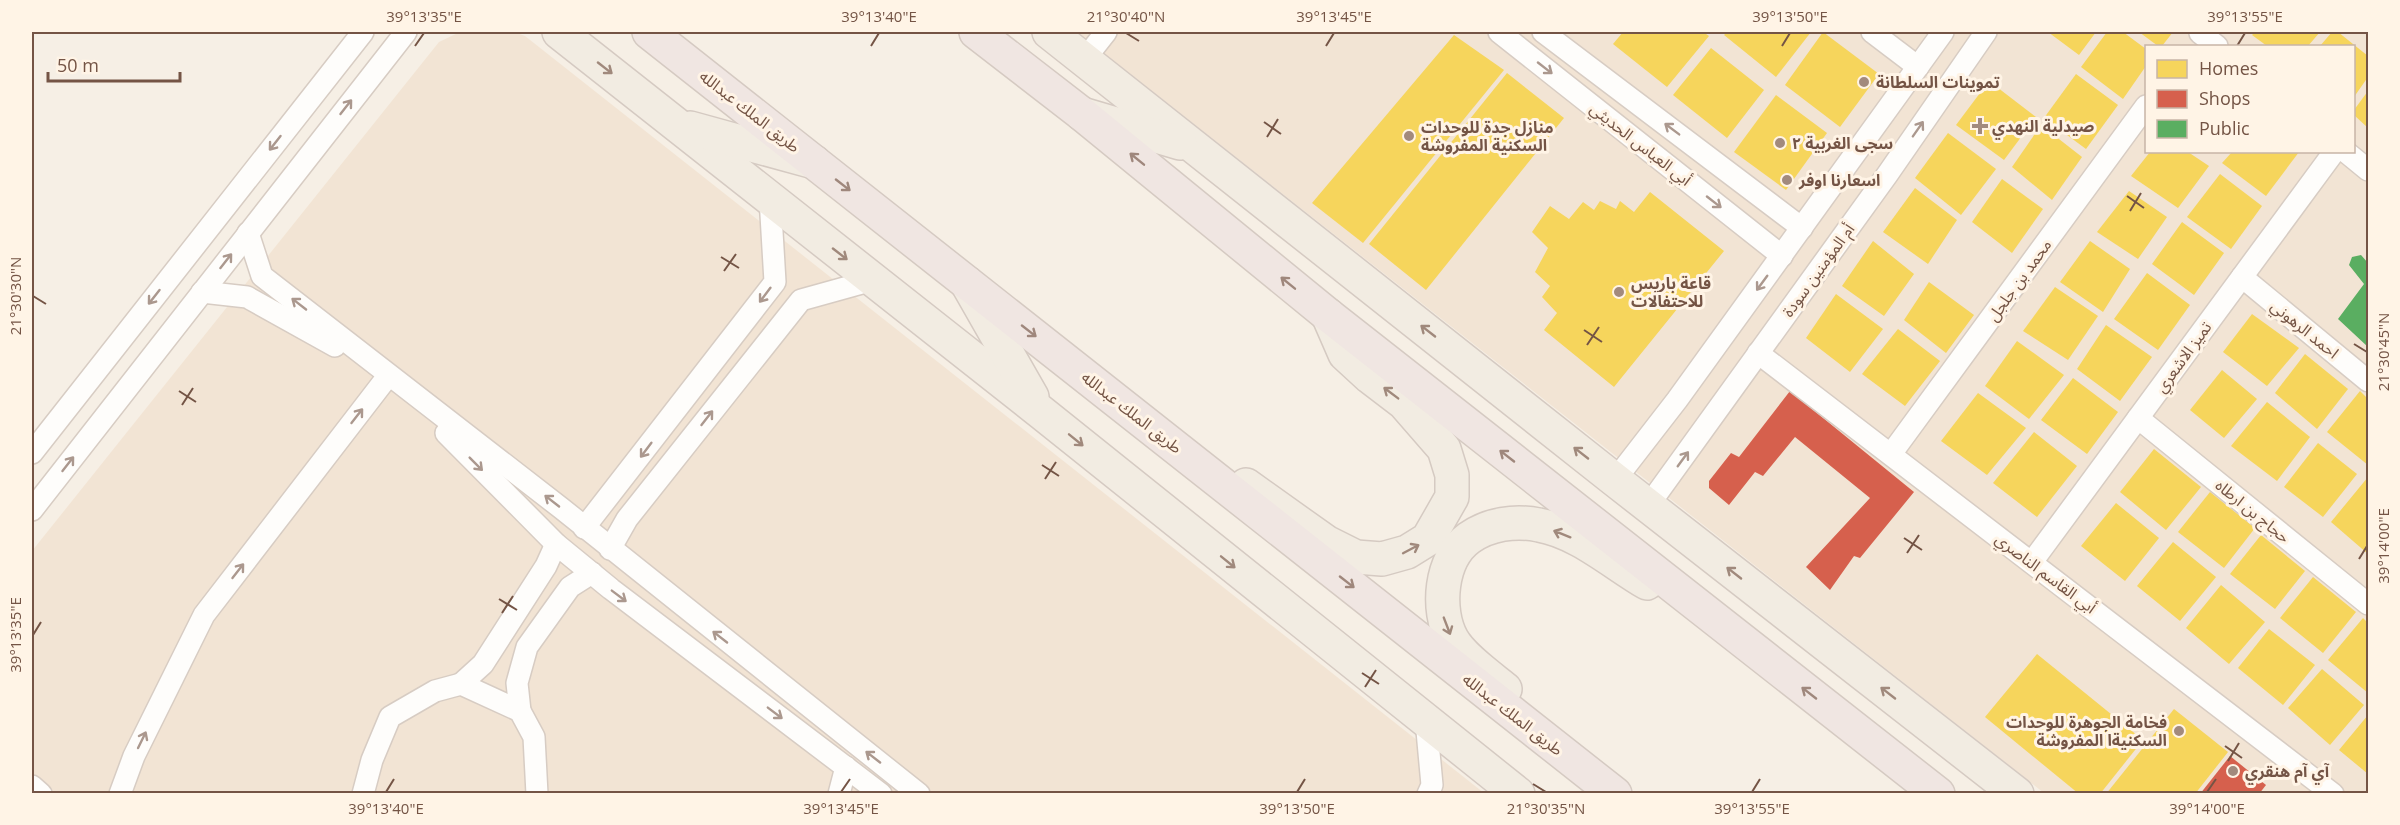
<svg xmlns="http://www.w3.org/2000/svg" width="2400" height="825" viewBox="0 0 2400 825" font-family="'Open Sans','Noto Sans Arabic',sans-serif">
  <rect width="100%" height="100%" fill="#f6efe5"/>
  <g fill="#f2e4d4" fill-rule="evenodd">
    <polygon points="460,32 514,32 525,36 1484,793 32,793 32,551 439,42"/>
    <path d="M1077,32H2368V793H2044ZM2146,46H2354V152H2146Z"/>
  </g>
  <g fill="#f6d55c">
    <polygon points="1623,32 1703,32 1709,36 1667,87 1613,44"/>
    <polygon points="1727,32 1811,32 1776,77 1724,35"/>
    <polygon points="1823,32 1879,74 1840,127 1785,85"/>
    <polygon points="2048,32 2096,32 2079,55"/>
    <polygon points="2107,32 2123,32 2146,49 2146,66 2123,99 2081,67"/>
    <polygon points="2139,32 2173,32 2162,46 2158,46"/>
    <polygon points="2255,32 2320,32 2308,46 2267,46 2252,35"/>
    <polygon points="2332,32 2338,32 2368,56 2368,77 2354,97 2354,46 2320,46"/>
    <polygon points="1454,35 1504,70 1363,243 1312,203"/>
    <polygon points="1711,48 1764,90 1727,138 1673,95"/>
    <polygon points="1507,73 1564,118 1426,290 1369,244"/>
    <polygon points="2076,74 2118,105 2086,149 2044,118"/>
    <polygon points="1989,81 2036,117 2004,160 1956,125"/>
    <polygon points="2368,91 2368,128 2354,115 2354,110"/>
    <polygon points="1776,95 1827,133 1786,190 1734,152"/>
    <polygon points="2041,125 2082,157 2052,200 2012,167"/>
    <polygon points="1948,133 1996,169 1961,215 1915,178"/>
    <polygon points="2150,152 2188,152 2209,166 2178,208 2131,176"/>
    <polygon points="2232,152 2299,152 2266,196 2222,163"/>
    <polygon points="2220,174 2262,206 2231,249 2187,217"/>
    <polygon points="2002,179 2043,209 2012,253 1972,222"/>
    <polygon points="1915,188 1957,220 1928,264 1883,232"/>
    <polygon points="2129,191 2167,217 2138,259 2097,232"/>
    <polygon points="1650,192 1724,251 1614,387 1544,330 1557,313 1542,297 1550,286 1535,272 1548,248 1532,232 1550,206 1569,219 1583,202 1594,210 1600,201 1616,209 1620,201 1634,212"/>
    <polygon points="2182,222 2224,253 2194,295 2152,264"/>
    <polygon points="1873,241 1914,274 1884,316 1842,286"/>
    <polygon points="2090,241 2130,269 2103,312 2060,282"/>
    <polygon points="2147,273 2190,305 2158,350 2114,319"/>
    <polygon points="1929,282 1974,315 1946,353 1904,320"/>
    <polygon points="2055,287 2098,316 2068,360 2023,331"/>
    <polygon points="1836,294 1883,329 1850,372 1806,338"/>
    <polygon points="2252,314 2299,348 2267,386 2223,352"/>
    <polygon points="2106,325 2152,357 2120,401 2077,369"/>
    <polygon points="1898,329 1940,361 1905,406 1862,374"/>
    <polygon points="2017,341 2064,375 2029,419 1985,386"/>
    <polygon points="2305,354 2348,389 2317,429 2275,393"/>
    <polygon points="2222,370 2257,399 2224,438 2190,410"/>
    <polygon points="2073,378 2118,412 2087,454 2041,420"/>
    <polygon points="2360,391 2368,399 2368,465 2327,432"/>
    <polygon points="1978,393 2026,428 1987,475 1941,441"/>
    <polygon points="2267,402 2310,437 2277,481 2231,446"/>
    <polygon points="2034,432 2077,466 2037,517 1993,483"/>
    <polygon points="2318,443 2357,474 2323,517 2284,487"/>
    <polygon points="2154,449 2201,487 2166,530 2120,492"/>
    <polygon points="2368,477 2368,554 2331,522"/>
    <polygon points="2210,492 2255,528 2224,568 2178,532"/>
    <polygon points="2116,503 2159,538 2125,581 2081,546"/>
    <polygon points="2261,535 2305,571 2275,609 2230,574"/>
    <polygon points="2173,542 2216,577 2180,621 2137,586"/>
    <polygon points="2313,577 2356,612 2323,653 2280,618"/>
    <polygon points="2221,585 2265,622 2229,664 2186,628"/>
    <polygon points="2363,618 2368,623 2368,693 2328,660"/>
    <polygon points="2269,629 2315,665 2283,705 2238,668"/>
    <polygon points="2037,654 2143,740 2100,794 2079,794 1985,717"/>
    <polygon points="2322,669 2364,705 2330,745 2288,708"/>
    <polygon points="2174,709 2228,752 2195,794 2106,794"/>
    <polygon points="2368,715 2368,774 2339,750"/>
  </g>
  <g fill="#d6604d">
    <polygon points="1790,391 1914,492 1860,558 1854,556 1830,590 1806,567 1870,498 1795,437 1763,476 1755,472 1729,505 1709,488 1709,481 1731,453 1739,457"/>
    <polygon points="2230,756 2266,785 2259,794 2200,794"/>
  </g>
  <polygon fill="#5aae61" points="2361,255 2368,263 2368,347 2338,319 2364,284 2349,265 2352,257"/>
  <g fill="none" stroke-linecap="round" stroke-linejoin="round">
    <g stroke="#d7ccc3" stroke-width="24">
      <g id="street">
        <polyline points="1499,32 1782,256"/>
        <polyline points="1543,32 1802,228"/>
        <polyline points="1872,32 1918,67"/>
        <polyline points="2200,33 2217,46"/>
        <polyline points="1084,60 1106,32"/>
        <polyline points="2346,152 2368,170"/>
        <polyline points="248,233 262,276 561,508 919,794"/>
        <polyline points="2242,277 2368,381"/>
        <polyline points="202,292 247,297 335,346"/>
        <polyline points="1758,353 2333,794"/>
        <polyline points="2138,418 2368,604"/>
        <polyline points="446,433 556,544 611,589 881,794"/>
        <polyline points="32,453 363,32"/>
        <polyline points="1891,454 2146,106"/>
        <polyline points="1615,480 1677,400 1943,32"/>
        <polyline points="1648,506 1887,175 1986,32"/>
        <polyline points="32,510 406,32"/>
        <polyline points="584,528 775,282 770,198"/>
        <polyline points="610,549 627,519 801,300 873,280"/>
        <polyline points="2032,562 2334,152"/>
        <polyline points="461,684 483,664 546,566 556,544"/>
        <polyline points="520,711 517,683 527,647 570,587 592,573"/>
        <polyline points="1426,720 1432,785 1428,794"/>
        <polyline points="32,786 41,794"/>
        <polyline points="120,794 134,756 204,615 388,376"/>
        <polyline points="363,794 372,760 390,717 435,691 461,684 520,711 534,737 537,794"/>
        <polyline points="839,794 846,767"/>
      </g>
    </g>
    <g stroke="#d5cac2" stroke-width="36">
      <g id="primary">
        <polyline points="559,32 1042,413 1518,794"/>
        <polyline points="1049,32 1615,480 2017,794"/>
        <polyline points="1082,114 1180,143"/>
        <polyline points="690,128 814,162"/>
        <polyline points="967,283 1032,397"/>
        <polyline points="1246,485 1326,542 1356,557 1382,559 1407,552 1428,539 1452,497 1452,475 1444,449 1404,403 1370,377 1345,354 1328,315"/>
        <path d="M1505,689C1489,676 1462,657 1452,639C1436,610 1440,559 1469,538C1489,524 1515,520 1539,525C1579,532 1614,564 1647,583"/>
      </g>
    </g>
    <g stroke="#d5cac2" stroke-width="36">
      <g id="highway">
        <polyline points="649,32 1615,794"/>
        <polyline points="976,32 1082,114 1328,315 1938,794"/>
      </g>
    </g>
    <use href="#street" stroke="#fefdfb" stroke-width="21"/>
    <use href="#primary" stroke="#f2ece2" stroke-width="33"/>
    <use href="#highway" stroke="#f0e6e2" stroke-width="33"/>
  </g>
  <defs><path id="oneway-shaft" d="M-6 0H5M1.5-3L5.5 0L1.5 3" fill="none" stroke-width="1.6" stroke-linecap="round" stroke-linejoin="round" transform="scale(1.5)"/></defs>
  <g stroke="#a0897c">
    <use href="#oneway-shaft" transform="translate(605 68) rotate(38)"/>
    <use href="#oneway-shaft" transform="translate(840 254) rotate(38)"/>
    <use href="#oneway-shaft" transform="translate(1428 331) rotate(-142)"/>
    <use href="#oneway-shaft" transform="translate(1391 393) rotate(-143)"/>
    <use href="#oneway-shaft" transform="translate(1076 440) rotate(39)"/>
    <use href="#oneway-shaft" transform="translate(1581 453) rotate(-142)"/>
    <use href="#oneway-shaft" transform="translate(1562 534) rotate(-158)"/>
    <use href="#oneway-shaft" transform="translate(1411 549) rotate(-28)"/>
    <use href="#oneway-shaft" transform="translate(1228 562) rotate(39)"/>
    <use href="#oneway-shaft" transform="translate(1734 573) rotate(-142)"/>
    <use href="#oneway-shaft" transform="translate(1447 626) rotate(69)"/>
    <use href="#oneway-shaft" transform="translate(1888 693) rotate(-142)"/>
  </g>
  <g stroke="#ab988e">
    <use href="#oneway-shaft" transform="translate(1545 68) rotate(38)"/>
    <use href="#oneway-shaft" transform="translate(346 107) rotate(-52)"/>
    <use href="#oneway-shaft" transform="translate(1672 129) rotate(-143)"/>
    <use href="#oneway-shaft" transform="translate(1918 129) rotate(-55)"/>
    <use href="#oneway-shaft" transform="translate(275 143) rotate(128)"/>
    <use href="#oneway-shaft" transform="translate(1714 202) rotate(38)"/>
    <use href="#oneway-shaft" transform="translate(226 261) rotate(-52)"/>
    <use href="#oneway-shaft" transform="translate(1762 283) rotate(126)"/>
    <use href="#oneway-shaft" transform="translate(765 295) rotate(127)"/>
    <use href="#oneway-shaft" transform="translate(154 297) rotate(128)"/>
    <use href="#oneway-shaft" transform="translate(299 304) rotate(-142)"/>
    <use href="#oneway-shaft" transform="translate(357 416) rotate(-52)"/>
    <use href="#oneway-shaft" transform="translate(707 418) rotate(-52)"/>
    <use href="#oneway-shaft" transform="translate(646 450) rotate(127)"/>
    <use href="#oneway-shaft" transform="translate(1683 459) rotate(-54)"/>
    <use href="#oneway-shaft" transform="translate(68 464) rotate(-52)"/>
    <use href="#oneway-shaft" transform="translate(476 464) rotate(45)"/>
    <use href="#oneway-shaft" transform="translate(552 501) rotate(-142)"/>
    <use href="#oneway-shaft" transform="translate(238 571) rotate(-52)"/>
    <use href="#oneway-shaft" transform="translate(619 596) rotate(37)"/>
    <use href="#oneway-shaft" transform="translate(720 637) rotate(-142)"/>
    <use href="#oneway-shaft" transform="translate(775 713) rotate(37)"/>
    <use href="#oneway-shaft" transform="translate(142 740) rotate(-64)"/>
    <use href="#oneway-shaft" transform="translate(873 757) rotate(-142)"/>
  </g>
  <g stroke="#9f877c">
    <use href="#oneway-shaft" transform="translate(1137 159) rotate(-141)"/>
    <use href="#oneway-shaft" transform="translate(843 185) rotate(38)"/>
    <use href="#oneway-shaft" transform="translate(1288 283) rotate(-141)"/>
    <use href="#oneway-shaft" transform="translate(1029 331) rotate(38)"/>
    <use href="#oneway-shaft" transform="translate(1507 456) rotate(-142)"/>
    <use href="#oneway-shaft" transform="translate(1347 582) rotate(38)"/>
    <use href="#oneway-shaft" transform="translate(1809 693) rotate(-142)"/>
  </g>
  <path fill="none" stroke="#745445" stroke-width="2" d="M1126,33L1139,41M415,46L424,33M871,46L879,33M1326,46L1334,33M1782,46L1790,33M2237,46L2245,33M1264,122L1281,134M1267,137L1278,119M2127,196L2144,208M2130,211L2141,193M721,257L739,268M724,271L736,254M33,296L46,304M1584,330L1602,342M2354,344L2367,352M1587,345L1599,327M179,391L196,402M182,405L193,388M1042,465L1059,476M1045,479L1056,462M1904,538L1922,550M1907,553L1919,535M2359,559L2367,546M499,599L517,610M502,613L513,596M33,635L41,622M1362,673L1379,684M1365,687L1376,670M2225,746L2242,758M2228,761L2239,743M1533,784L1546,792M386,792L394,779M841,792L850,779M1297,792L1305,779M1752,792L1760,779M2207,792L2216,779"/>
  <g fill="#a28a7d" stroke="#fff4e6" stroke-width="2">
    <circle cx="1864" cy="82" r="6"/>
    <path d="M1977 117h6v6h6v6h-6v6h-6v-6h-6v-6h6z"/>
    <circle cx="1409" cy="136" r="6"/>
    <circle cx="1780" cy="143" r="6"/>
    <circle cx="1787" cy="180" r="6"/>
    <circle cx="1619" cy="292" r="6"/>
    <circle cx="2179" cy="731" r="6"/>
    <circle cx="2233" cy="771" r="6"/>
  </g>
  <g text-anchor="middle" stroke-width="6" stroke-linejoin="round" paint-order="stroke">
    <g font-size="16" font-weight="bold" fill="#745445" stroke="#fff4e6" text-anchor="start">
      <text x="1876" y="88">تموينات السلطانة</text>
      <text x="1992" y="132">صيدلية النهدي</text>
      <text x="1421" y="133">منازل جدة للوحدات<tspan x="1421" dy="18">السكنية المفروشة</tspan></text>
      <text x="1792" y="149">سجى الغربية ٢</text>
      <text x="1799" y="186">اسعارنا اوفر</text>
      <text x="1631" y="289">قاعة باريس<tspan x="1631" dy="18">للاحتفالات</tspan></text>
      <text x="2167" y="728" text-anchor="end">فخامة الجوهرة للوحدات<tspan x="2167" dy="18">السكنيةا المفروشة</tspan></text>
      <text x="2245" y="777">آي آم هنقري</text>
    </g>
    <g font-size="16" fill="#745445" stroke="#fff4e6">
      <text transform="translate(750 111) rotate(38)" y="6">طريق الملك عبدالله</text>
      <text transform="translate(1641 144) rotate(38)" y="6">أبي العباس الحديثي</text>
      <text transform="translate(1818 270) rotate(-54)" y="6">أم المؤمنين سودة</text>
      <text transform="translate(2019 280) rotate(-54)" y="6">محمد بن جلجل</text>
      <text transform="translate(2305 329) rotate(39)" y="6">احمد الرهوني</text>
      <text transform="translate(2183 357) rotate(-54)" y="6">تميز الاشعري</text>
      <text transform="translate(1132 412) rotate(38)" y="6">طريق الملك عبدالله</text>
      <text transform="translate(2253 511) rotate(39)" y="6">حجاج بن ارطاه</text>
      <text transform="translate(2046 573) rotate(37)" y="6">أبي القاسم الناصري</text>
      <text transform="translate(1513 714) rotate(38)" y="6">طريق الملك عبدالله</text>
    </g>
  </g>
  <rect width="2400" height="825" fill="none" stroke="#fff4e6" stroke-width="66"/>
  <rect x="2145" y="45" width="210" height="108" fill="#fff4e6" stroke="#c7b4a6" stroke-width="1.5"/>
  <rect x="2157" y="60" width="30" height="18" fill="#f6d55c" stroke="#c7b4a6" stroke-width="1.5"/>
  <text x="2199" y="75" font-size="18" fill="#745445">Homes</text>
  <rect x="2157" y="90" width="30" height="18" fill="#d6604d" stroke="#c7b4a6" stroke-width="1.5"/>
  <text x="2199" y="105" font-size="18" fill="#745445">Shops</text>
  <rect x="2157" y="120" width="30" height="18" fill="#5aae61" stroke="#c7b4a6" stroke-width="1.5"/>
  <text x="2199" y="135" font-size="18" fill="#745445">Public</text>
  <path d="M48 72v9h132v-9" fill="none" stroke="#745445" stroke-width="3"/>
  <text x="57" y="72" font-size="18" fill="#745445" stroke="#fff4e6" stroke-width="4.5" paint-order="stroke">50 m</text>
  <rect x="33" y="33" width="2334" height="759" fill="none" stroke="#745445" stroke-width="2"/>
  <g font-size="15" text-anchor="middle" fill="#745445">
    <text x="424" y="22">39°13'35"E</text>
    <text x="879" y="22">39°13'40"E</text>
    <text x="1126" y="22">21°30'40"N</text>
    <text x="1334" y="22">39°13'45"E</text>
    <text x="1790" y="22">39°13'50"E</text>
    <text x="2245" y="22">39°13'55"E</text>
    <text transform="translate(16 296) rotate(-90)" y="5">21°30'30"N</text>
    <text transform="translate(2384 352) rotate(-90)" y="5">21°30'45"N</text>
    <text transform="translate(2384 546) rotate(-90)" y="5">39°14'00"E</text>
    <text transform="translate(16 635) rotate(-90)" y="5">39°13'35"E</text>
    <text x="386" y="814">39°13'40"E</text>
    <text x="841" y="814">39°13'45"E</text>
    <text x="1297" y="814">39°13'50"E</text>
    <text x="1546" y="814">21°30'35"N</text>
    <text x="1752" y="814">39°13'55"E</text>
    <text x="2207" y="814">39°14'00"E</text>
  </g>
</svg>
